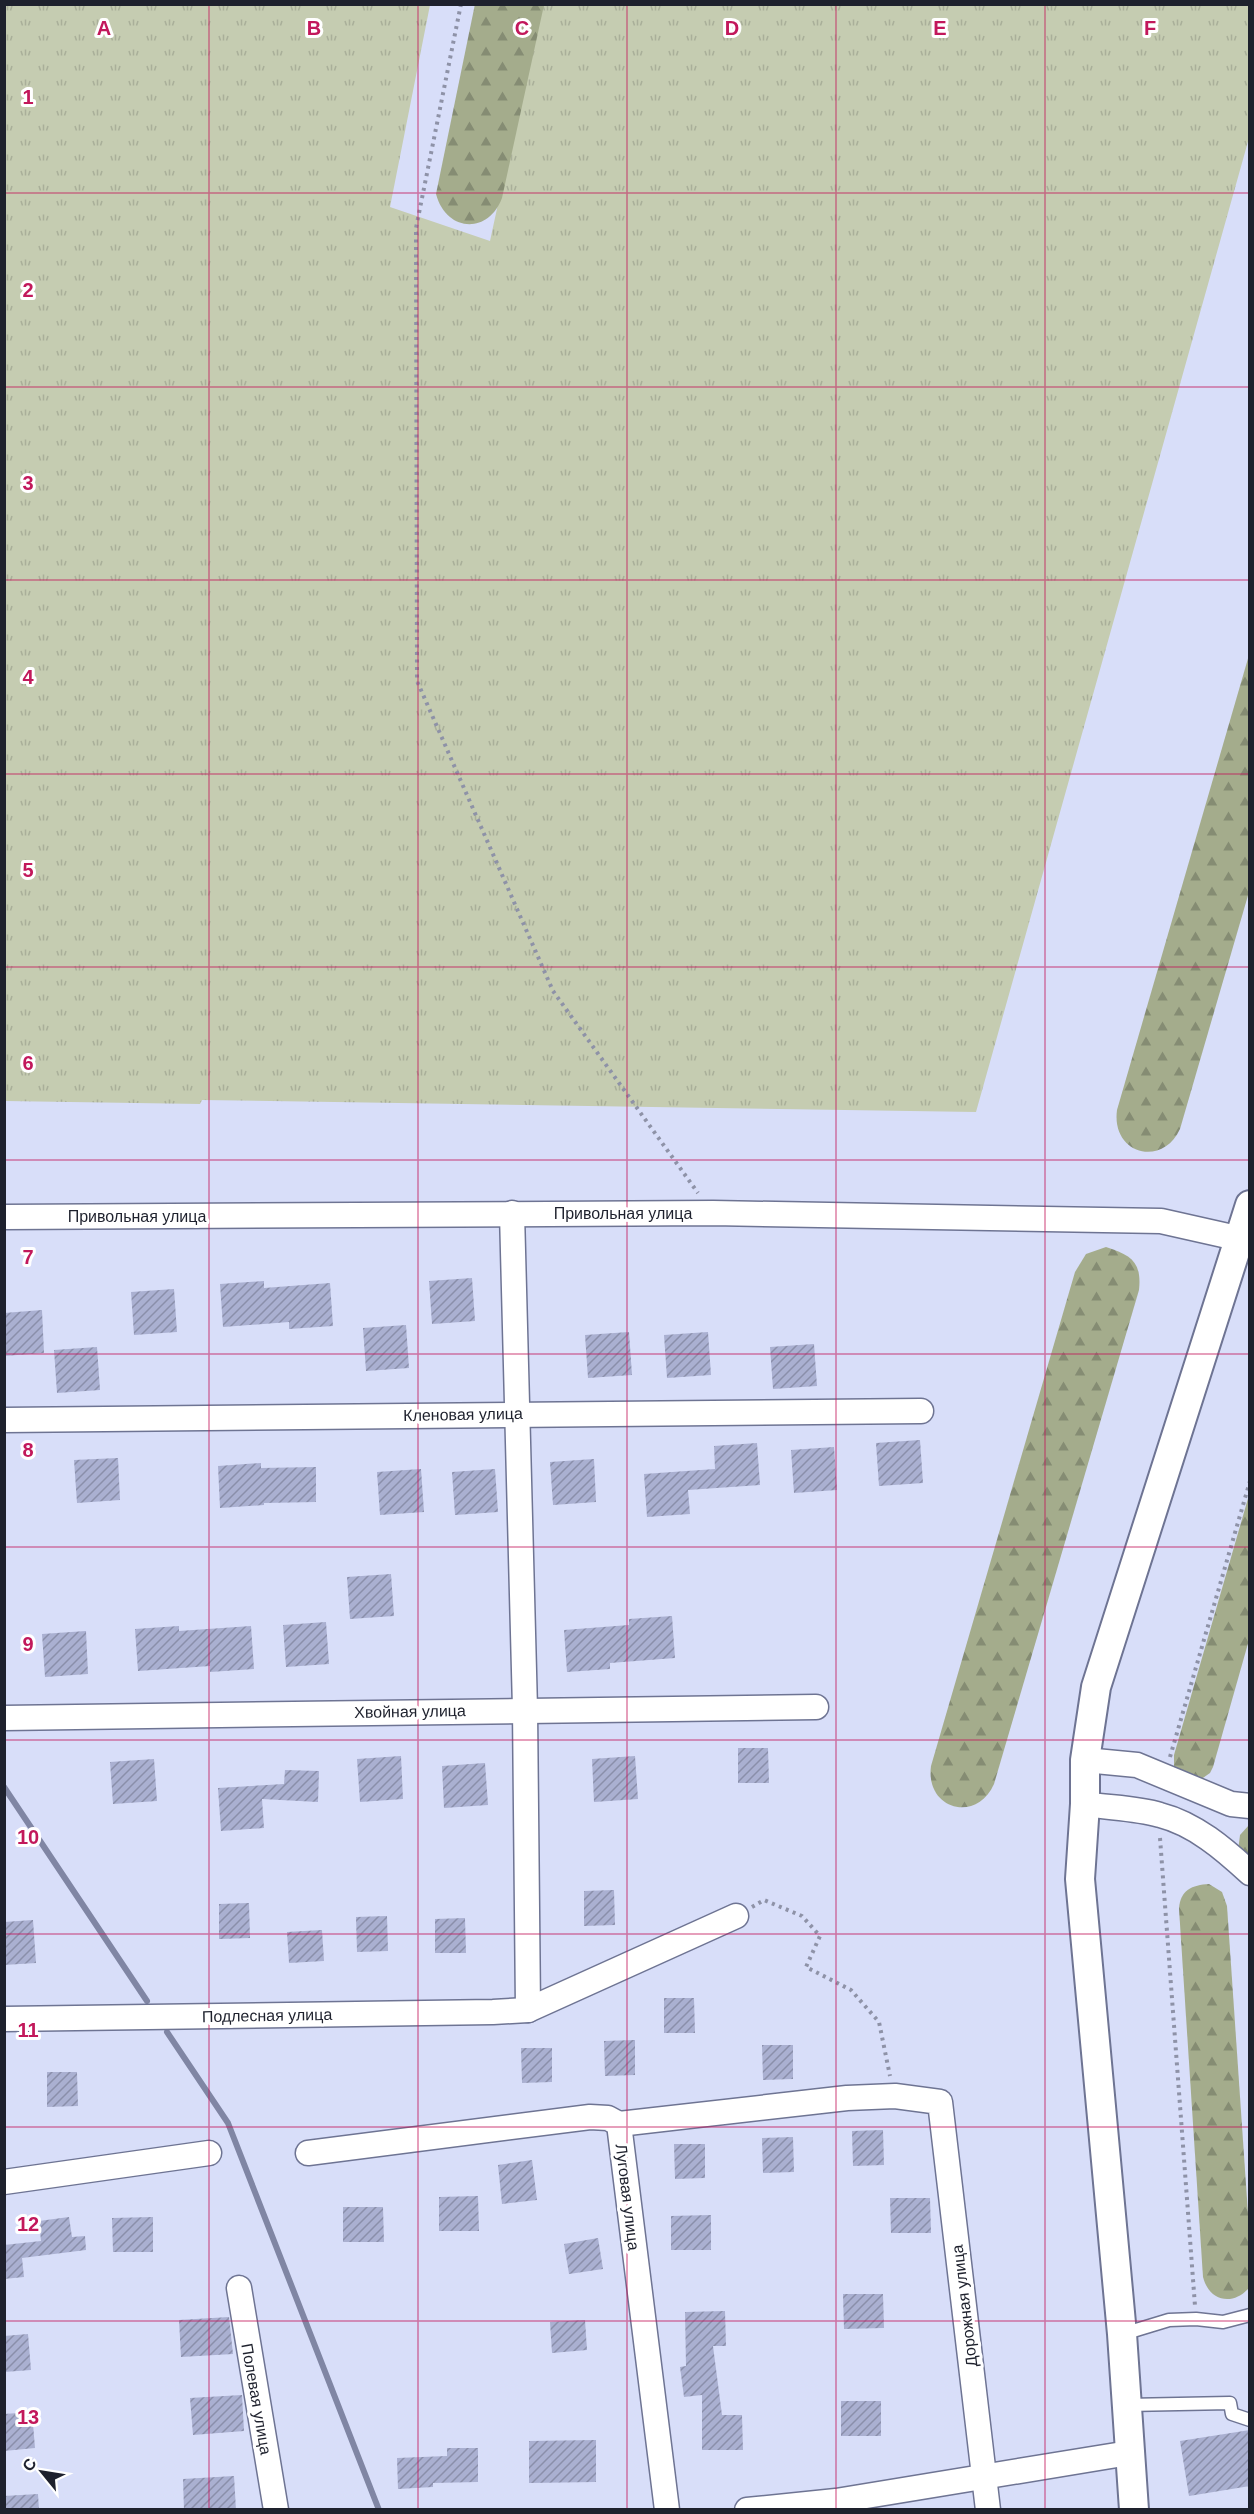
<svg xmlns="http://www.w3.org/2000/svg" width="1254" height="2514" viewBox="0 0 1254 2514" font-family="Helvetica,sans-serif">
  <defs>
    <pattern id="grass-tufts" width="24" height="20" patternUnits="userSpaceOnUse" patternTransform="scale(1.5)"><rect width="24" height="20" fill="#c5ccb1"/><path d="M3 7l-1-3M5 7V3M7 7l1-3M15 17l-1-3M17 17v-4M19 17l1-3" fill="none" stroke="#a9af99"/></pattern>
    <pattern id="forest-firs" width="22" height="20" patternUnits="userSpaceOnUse" patternTransform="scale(1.5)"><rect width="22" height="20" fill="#a4ac8c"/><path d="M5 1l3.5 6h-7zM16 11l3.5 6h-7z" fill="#858c73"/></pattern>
    <pattern id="building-hatch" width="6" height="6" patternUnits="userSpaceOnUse" patternTransform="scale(1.5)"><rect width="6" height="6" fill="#aab0d1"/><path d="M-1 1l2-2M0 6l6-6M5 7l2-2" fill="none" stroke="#8a8faa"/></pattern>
  </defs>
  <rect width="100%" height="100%" fill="#d8def9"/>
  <polygon fill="url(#grass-tufts)" points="5,5 430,5 390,207 490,241 541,5 1249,5 1249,138 976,1112 202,1100 200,1104 5,1101"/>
  <g fill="url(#forest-firs)">
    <path d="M475,4L544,5L502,198C488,235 446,232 436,194Z"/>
    <path d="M1249,655V892L1180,1129C1162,1168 1111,1154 1117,1110Z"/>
    <path d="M1106,1247C1131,1255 1142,1262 1139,1290L994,1784C976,1824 925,1809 931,1766L1075,1272L1086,1254Z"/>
    <polygon points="1249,1495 1249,1640 1213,1767 1210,1773 1200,1780 1174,1768 1174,1755"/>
    <polygon points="1249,1825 1249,1869 1238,1851 1240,1835"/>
    <path d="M1209,1884L1222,1892L1227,1906L1250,2243L1248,2289C1232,2306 1209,2301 1203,2277L1179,1909C1180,1890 1192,1885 1209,1884Z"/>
  </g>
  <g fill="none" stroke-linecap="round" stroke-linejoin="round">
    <g stroke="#8086a4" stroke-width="6">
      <polyline points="4,1787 147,2001"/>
      <polyline points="167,2032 228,2123 379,2510"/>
    </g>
  </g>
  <g fill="url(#building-hatch)">
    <polygon points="472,1278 475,1321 432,1324 429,1281"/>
    <polygon points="264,1281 264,1288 330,1283 333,1326 289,1329 289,1322 223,1327 220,1284"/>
    <polygon points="174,1289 177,1332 134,1335 131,1292"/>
    <polygon points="42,1310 44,1353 4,1356 4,1313"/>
    <polygon points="406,1325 409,1368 366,1371 363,1328"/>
    <polygon points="629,1332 632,1375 588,1378 585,1335"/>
    <polygon points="708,1332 711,1375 667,1378 664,1335"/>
    <polygon points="814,1344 817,1386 773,1389 770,1347"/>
    <polygon points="97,1347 100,1390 57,1393 54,1350"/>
    <polygon points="920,1440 923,1483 879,1486 876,1443"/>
    <polygon points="757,1443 760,1485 688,1490 690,1514 647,1517 644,1474 715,1469 714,1446"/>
    <polygon points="834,1447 837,1490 794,1493 791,1450"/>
    <polygon points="118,1458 120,1500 77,1503 74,1460"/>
    <polygon points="594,1459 596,1502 553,1505 550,1462"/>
    <polygon points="261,1463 261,1468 316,1467 316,1502 264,1503 264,1505 220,1508 218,1466"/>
    <polygon points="421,1469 424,1512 380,1515 377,1472"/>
    <polygon points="495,1469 498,1512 455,1515 452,1472"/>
    <polygon points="391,1574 394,1616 350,1619 347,1577"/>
    <polygon points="672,1616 675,1658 610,1663 610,1669 567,1672 564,1630 629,1625 629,1619"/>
    <polygon points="326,1622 329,1664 286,1667 283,1625"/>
    <polygon points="179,1626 179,1631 251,1626 254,1669 210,1672 210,1666 138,1671 135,1629"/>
    <polygon points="86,1631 88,1674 45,1677 42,1634"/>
    <polygon points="738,1748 768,1748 769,1783 738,1783"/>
    <polygon points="401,1756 403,1799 360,1802 357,1759"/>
    <polygon points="635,1756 638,1799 594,1802 592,1759"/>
    <polygon points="154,1759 157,1801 113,1804 110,1762"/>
    <polygon points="485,1763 488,1805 444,1808 442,1766"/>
    <polygon points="285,1770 319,1771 318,1802 262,1799 264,1828 221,1831 218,1788 284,1784"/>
    <polygon points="614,1890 615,1925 584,1926 584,1891"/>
    <polygon points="249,1903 250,1938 219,1939 219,1904"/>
    <polygon points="387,1916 388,1951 357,1952 356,1917"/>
    <polygon points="465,1918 466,1953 435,1953 435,1919"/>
    <polygon points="33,1920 36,1963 4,1965 4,1922"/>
    <polygon points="322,1930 324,1961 289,1963 287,1932"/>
    <polygon points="664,1998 694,1998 695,2033 664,2033"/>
    <polygon points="635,2040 635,2075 605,2076 604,2041"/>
    <polygon points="762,2045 793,2045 793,2079 763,2080"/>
    <polygon points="521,2048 552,2048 552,2082 522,2083"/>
    <polygon points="47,2072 77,2072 78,2106 47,2107"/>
    <polygon points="883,2130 884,2165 853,2166 852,2131"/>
    <polygon points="793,2137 794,2172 763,2173 762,2138"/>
    <polygon points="674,2144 705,2144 705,2178 675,2179"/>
    <polygon points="532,2160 537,2200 502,2204 498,2165"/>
    <polygon points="478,2196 479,2231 439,2231 439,2197"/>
    <polygon points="890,2198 930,2198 931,2233 891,2233"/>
    <polygon points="343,2207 383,2207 384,2242 343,2242"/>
    <polygon points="711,2215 711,2250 671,2250 671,2216"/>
    <polygon points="69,2217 72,2237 85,2236 86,2250 22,2258 24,2277 4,2279 4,2245 41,2241 39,2221"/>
    <polygon points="153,2217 153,2252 113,2252 112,2218"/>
    <polygon points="598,2238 603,2269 569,2274 564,2244"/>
    <polygon points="843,2294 883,2294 884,2328 844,2329"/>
    <polygon points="725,2311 726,2346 713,2346 722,2415 742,2415 743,2450 702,2450 702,2395 684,2397 680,2367 686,2366 685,2312"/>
    <polygon points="229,2317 233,2354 181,2357 179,2320"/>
    <polygon points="585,2320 587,2350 552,2353 550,2322"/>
    <polygon points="28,2334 31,2370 4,2372 4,2336"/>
    <polygon points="242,2395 244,2431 193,2435 190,2398"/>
    <rect x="841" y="2401" width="40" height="35"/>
    <polygon points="32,2412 35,2448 4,2451 4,2414"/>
    <polygon points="1250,2430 1250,2486 1189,2496 1180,2441"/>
    <polygon points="596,2440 596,2482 529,2483 529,2441"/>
    <polygon points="447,2448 478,2448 478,2482 433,2483 433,2487 398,2489 397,2458 447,2456"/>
    <polygon points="234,2476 236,2510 184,2510 183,2479"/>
    <polygon points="38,2494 39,2510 4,2510 4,2496"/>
  </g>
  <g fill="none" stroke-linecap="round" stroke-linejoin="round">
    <g stroke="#6e7493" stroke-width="15">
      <g id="service">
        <polyline points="1123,2334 1169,2320 1196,2319 1223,2322 1250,2315"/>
        <polyline points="1127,2405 1230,2403 1232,2414 1250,2420"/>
      </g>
    </g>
    <g stroke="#6e7493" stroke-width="27">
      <g id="minor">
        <polyline points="512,1213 525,1709 528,2010"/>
        <polyline points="4,1217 713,1213 1161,1221 1250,1241"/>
        <polyline points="4,1420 921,1411"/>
        <polyline points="4,1718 816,1707"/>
        <polyline points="1085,1760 1137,1765 1231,1804 1250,1806"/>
        <path d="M1085,1804C1110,1808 1136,1808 1160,1815C1195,1824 1224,1849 1250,1873"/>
        <polyline points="4,2019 493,2012 528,2010 736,1916"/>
        <polyline points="619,2124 847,2098 895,2096 940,2102 988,2510"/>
        <polyline points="308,2153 590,2117 608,2118 619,2124 667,2510"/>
        <polyline points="4,2182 209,2153"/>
        <polyline points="239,2288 276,2510"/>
        <polyline points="747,2510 836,2501 1129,2453"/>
      </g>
    </g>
    <g stroke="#6e7493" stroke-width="32">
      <polyline id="tertiary" points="1134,2510 1122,2334 1080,1879 1085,1804 1085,1760 1096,1687 1250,1205"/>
    </g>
    <g stroke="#8e92a7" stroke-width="4" stroke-dasharray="3 4.5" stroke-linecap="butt">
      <polyline points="461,4 416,228 417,681 553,991 698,1193"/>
      <polyline points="1170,1757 1250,1481"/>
      <polyline points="1160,1838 1195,2306"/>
      <polyline points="752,1907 764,1900 802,1916 820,1936 806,1967 851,1990 879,2022 890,2076"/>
    </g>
    <use href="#service" stroke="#fff" stroke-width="12"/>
    <use href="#minor" stroke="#fff" stroke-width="24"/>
    <use href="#tertiary" stroke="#fff" stroke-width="28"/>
  </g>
  <path fill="none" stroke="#c2185b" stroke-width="1.5" stroke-opacity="0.55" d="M209,4V2510M418,4V2510M627,4V2510M836,4V2510M1045,4V2510M4,193H1250M4,387H1250M4,580H1250M4,774H1250M4,967H1250M4,1160H1250M4,1354H1250M4,1547H1250M4,1740H1250M4,1934H1250M4,2127H1250M4,2321H1250"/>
  <g text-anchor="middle" stroke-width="6" stroke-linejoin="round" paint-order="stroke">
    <g font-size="16" fill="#1e212d" stroke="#fff">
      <text x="623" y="1219">Привольная улица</text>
      <text x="137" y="1222">Привольная улица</text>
      <text transform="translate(463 1414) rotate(-1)" y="6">Кленовая улица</text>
      <text transform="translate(410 1711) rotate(-1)" y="6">Хвойная улица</text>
      <text transform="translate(267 2015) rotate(-1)" y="6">Подлесная улица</text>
      <text transform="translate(628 2197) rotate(83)" y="6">Луговая улица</text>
      <text transform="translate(964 2306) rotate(-97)" y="6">Дорожная улица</text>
      <text transform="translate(257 2399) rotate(80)" y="6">Полевая улица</text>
    </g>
  </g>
  <g font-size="20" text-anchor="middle" font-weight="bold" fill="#c2185b" stroke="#fff" stroke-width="6" stroke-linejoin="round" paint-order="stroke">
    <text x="104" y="35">A</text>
    <text x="314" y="35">B</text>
    <text x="522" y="35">C</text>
    <text x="732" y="35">D</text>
    <text x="940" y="35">E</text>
    <text x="1150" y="35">F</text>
    <text x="28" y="104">1</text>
    <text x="28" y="297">2</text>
    <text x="28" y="490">3</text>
    <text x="28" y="684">4</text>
    <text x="28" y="877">5</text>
    <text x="28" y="1070">6</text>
    <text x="28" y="1264">7</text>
    <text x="28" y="1457">8</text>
    <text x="28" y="1651">9</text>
    <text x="28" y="1844">10</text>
    <text x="28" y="2037">11</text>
    <text x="28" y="2231">12</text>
    <text x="28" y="2424">13</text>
  </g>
  <rect width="1254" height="2514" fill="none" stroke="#1e212d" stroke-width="12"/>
  <g transform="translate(42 2472) rotate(300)" stroke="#ffffff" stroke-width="4.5" paint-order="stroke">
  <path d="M0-4.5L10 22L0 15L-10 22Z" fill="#1e212d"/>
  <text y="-9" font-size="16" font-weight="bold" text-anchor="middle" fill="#1e212d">С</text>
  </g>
</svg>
